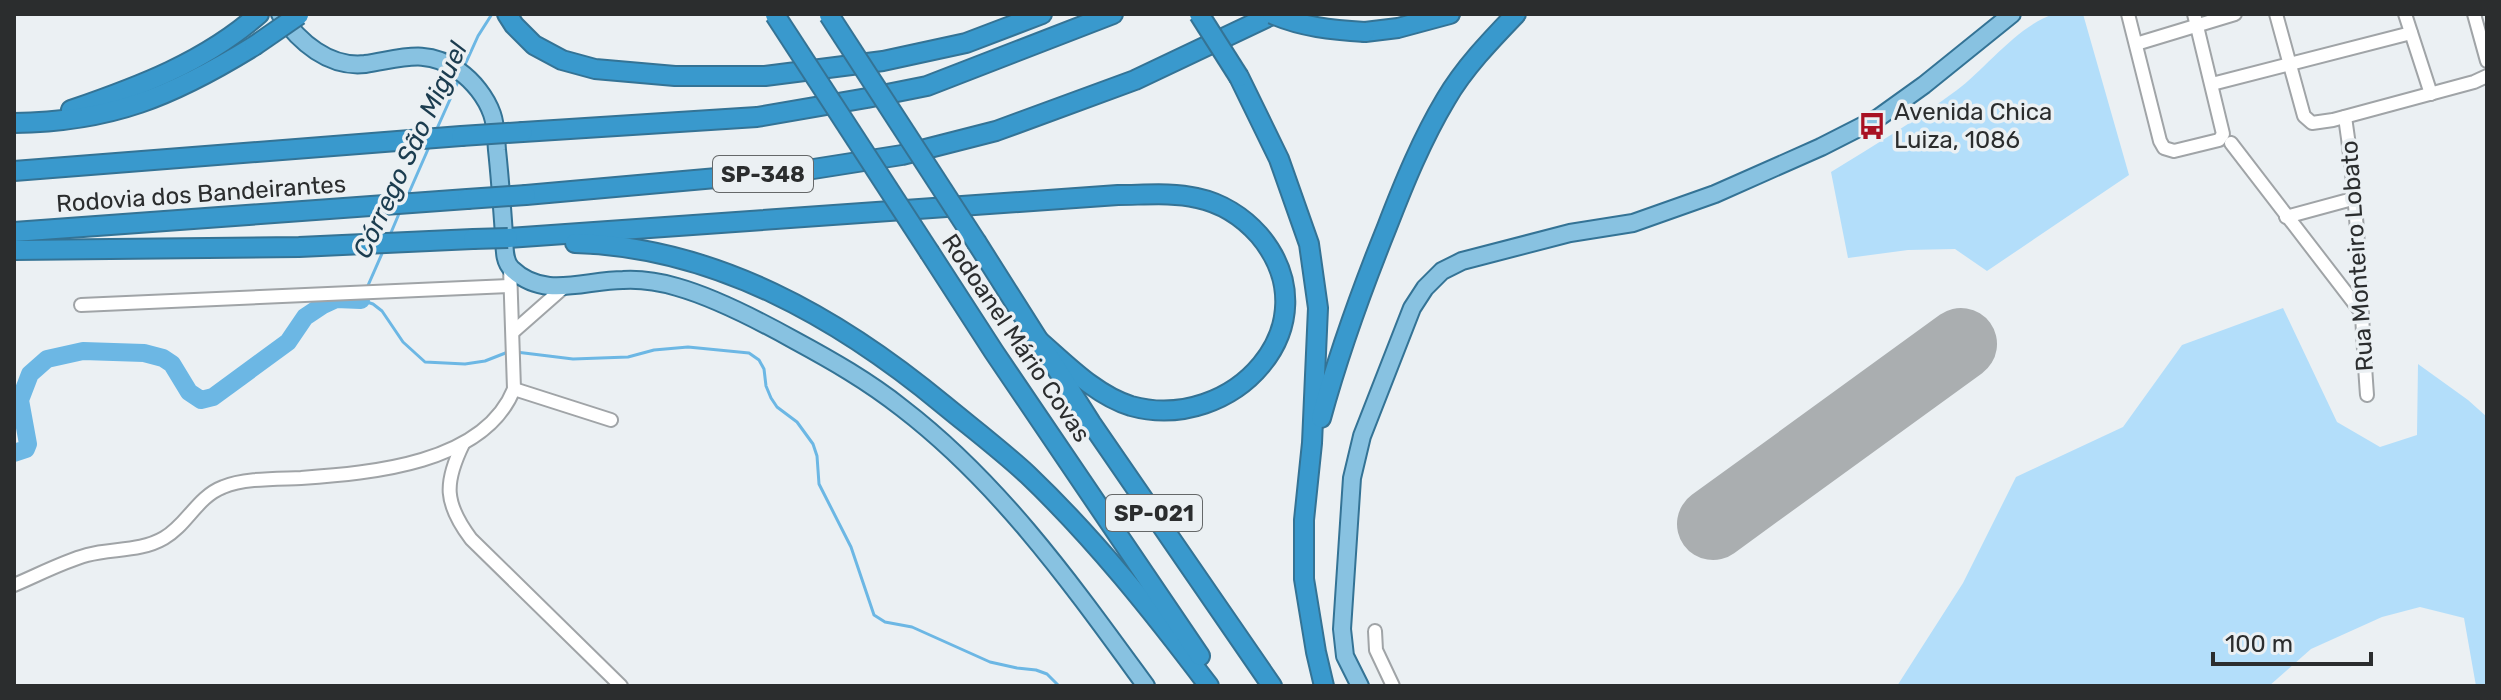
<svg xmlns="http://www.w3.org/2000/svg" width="2501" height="700" viewBox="0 0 2501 700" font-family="Rubik,sans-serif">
  <rect width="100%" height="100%" fill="#ebf0f3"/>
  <g fill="#b3defa">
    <path d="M2055,14H2083L2129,175L1987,271L1955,249L1908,250L1848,258L1831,172C1873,146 1917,120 1957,90C1985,69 2020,23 2055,14Z"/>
    <polygon points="2283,308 2337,422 2380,447 2417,435 2418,364 2468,400 2487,417 2487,686 2476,686 2464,618 2420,607 2382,617 2311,649 2269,686 1897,686 1963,583 2016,477 2123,427 2182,345"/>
  </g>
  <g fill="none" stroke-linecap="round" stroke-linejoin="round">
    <g stroke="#6cb7e4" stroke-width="3">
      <polyline points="464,67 478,36 492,14"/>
      <polyline points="435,133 460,77"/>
      <polyline points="408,195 429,147"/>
      <polyline points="390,235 401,209"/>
      <polyline points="366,290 384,249"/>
      <polyline points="363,297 361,300 373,304 382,311 403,342 425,362 465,364 485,361 508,352"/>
      <polyline points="516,352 573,359 628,357 654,350 688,347 749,353 759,360 764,369 766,386 771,398 777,407 797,422 813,444 817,456 819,484 851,547 874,615 885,622 912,627 990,662 1017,668 1036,670 1047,674 1059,686"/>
    </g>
    <polyline stroke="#6cb7e4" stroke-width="18" points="14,453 26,449 28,444 20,400 30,374 47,359 83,351 144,353 163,358 172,364 189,392 201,400 213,397 288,342 305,317 323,305 336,299 361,300"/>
    <polyline stroke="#aaaeb0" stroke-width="72" points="1713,524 1961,344"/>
    <g stroke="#a0a4a7" stroke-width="16">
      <g id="minor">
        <polyline points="2128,14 2160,141 2164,148 2174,151 2219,140 2223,134 2194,14"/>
        <polyline points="2276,14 2304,116 2312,123 2333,120 2474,82 2487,76"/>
        <polyline points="2405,14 2431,94"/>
        <polyline points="2474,14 2487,61"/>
        <polyline points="2136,44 2235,14"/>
        <polyline points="2212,84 2411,33"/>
        <path d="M2345,117C2359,209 2360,302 2367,395"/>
        <polyline points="2231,143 2361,312"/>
        <polyline points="2286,217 2356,198"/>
        <polyline points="81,305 509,286"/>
        <polyline points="513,332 563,288"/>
        <polyline points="514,389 611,420"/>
        <path d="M463,444C444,483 444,503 471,539L621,686"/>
        <path d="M14,585C38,575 62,562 87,555C112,548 140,552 164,538C187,525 197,497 223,487C244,478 278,479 301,478C371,473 484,464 514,389L510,268"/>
        <polyline points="1375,631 1376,650 1393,686"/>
      </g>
    </g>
    <g stroke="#347395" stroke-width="20">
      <g id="major">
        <path d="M280,14C299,42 329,68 365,64C400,59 427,47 459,71C473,81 486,97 492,114C496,125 496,138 497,150C500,178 502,206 504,235C505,246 503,261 512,269C544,300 585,280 623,280C641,279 660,282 677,287C716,298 758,320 794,340C831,360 868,381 902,408C1001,484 1073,586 1146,686"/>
        <polyline points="1360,686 1345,656 1342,629 1352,478 1362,436 1412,308 1425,288 1442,271 1462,261 1570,233 1633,223 1715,194 1821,147 1878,118 1924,85 2012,14"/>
      </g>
    </g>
    <g stroke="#347395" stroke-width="22">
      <g id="highway">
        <polyline points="507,14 514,25 534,45 562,60 595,69 675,76 765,76 883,61 966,43 1042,14"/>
        <polyline points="1365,32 1398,28 1450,14"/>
        <polyline points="1239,77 1279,159 1309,244 1318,308 1312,443 1304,520 1304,579 1316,652 1324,686"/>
        <path d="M71,110C138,87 205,62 259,14"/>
        <path d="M14,123C111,122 173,96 254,46"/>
        <polyline points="523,132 757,117 867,98 927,86 1113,14"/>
        <polyline points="14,171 461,136"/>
        <polyline points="526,195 807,170 902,155 996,131 1135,80 1274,14"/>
        <polyline points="14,232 467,199"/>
        <path d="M508,238L1118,195C1144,195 1172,192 1197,198C1221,203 1243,217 1259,235C1335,325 1232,434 1131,406C1095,395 1065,363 1037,339"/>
        <path d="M575,243C715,247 839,318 944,405C972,428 1001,450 1028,475C1095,539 1153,612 1209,686"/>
        <polyline points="977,243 1091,423 1272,686"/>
        <polyline points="14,250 299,247 473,239"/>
        <polyline points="930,253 994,352 1200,656"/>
        <path d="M1321,418C1339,352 1362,289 1387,227C1404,183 1422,139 1446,99C1464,68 1491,40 1516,14"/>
      </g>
    </g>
    <use href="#minor" stroke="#fff" stroke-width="12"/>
    <use href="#major" stroke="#88c2e1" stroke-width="16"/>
    <use href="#highway" stroke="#3999cd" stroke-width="18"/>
    <g stroke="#347395" stroke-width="22" stroke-linecap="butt">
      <g id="highway-bridge">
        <polyline points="1199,14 1239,77"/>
        <path d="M1272,14C1302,27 1332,30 1365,32"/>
        <polyline points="775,15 930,253"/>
        <polyline points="829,15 977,243"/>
        <polyline points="254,46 299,15"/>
        <polyline points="461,136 523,132"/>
        <polyline points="467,199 526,195"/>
        <polyline points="473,239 508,238"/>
      </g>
    </g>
    <use href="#highway-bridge" stroke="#3999cd" stroke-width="18"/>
  </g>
  <defs>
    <g id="bus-bare" transform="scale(2.16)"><path d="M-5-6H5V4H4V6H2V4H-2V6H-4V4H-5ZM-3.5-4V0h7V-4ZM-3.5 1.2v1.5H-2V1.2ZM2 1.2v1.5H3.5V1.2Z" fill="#a81123" stroke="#ebf0f3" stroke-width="2.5" paint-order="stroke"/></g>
  </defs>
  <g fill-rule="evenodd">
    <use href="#bus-bare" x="1872" y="126"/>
  </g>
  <g text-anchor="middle" stroke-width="7" stroke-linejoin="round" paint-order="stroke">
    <g fill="#ebf0f3" stroke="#656869" stroke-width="2">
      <rect x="713" y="156" width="100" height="36" rx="6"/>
      <rect x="1106" y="495" width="96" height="36" rx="6"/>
    </g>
    <g font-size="22" font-weight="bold" fill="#2b2d2e">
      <text x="763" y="182">SP-348</text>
      <text x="1154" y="521">SP-021</text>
    </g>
    <g font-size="24" fill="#2b2d2e" stroke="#ebf0f3" text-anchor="start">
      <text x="1894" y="120">Avenida Chica<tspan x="1894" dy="28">Luiza, 1086</tspan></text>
    </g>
    <g font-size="24" fill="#2b2d2e" stroke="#ebf0f3">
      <text transform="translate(201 194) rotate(-4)" y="8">Rodovia dos Bandeirantes</text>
      <text transform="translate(2357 256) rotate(-94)" y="8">Rua Monteiro Lobato</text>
      <text transform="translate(1016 338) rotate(56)" y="8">Rodoanel Mário Covas</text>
    </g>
    <g font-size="26" font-style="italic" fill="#1b3c4f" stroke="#ebf0f3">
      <text transform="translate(410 150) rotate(-65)" y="9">Córrego São Miguel</text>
    </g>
  </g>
  <rect width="2501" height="700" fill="none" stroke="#2b2d2e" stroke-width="32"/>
  <path d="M2213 652v12h158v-12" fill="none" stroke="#2b2d2e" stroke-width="4"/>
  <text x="2225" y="652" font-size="24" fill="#2b2d2e" stroke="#ebf0f3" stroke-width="6" paint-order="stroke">100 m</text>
</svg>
